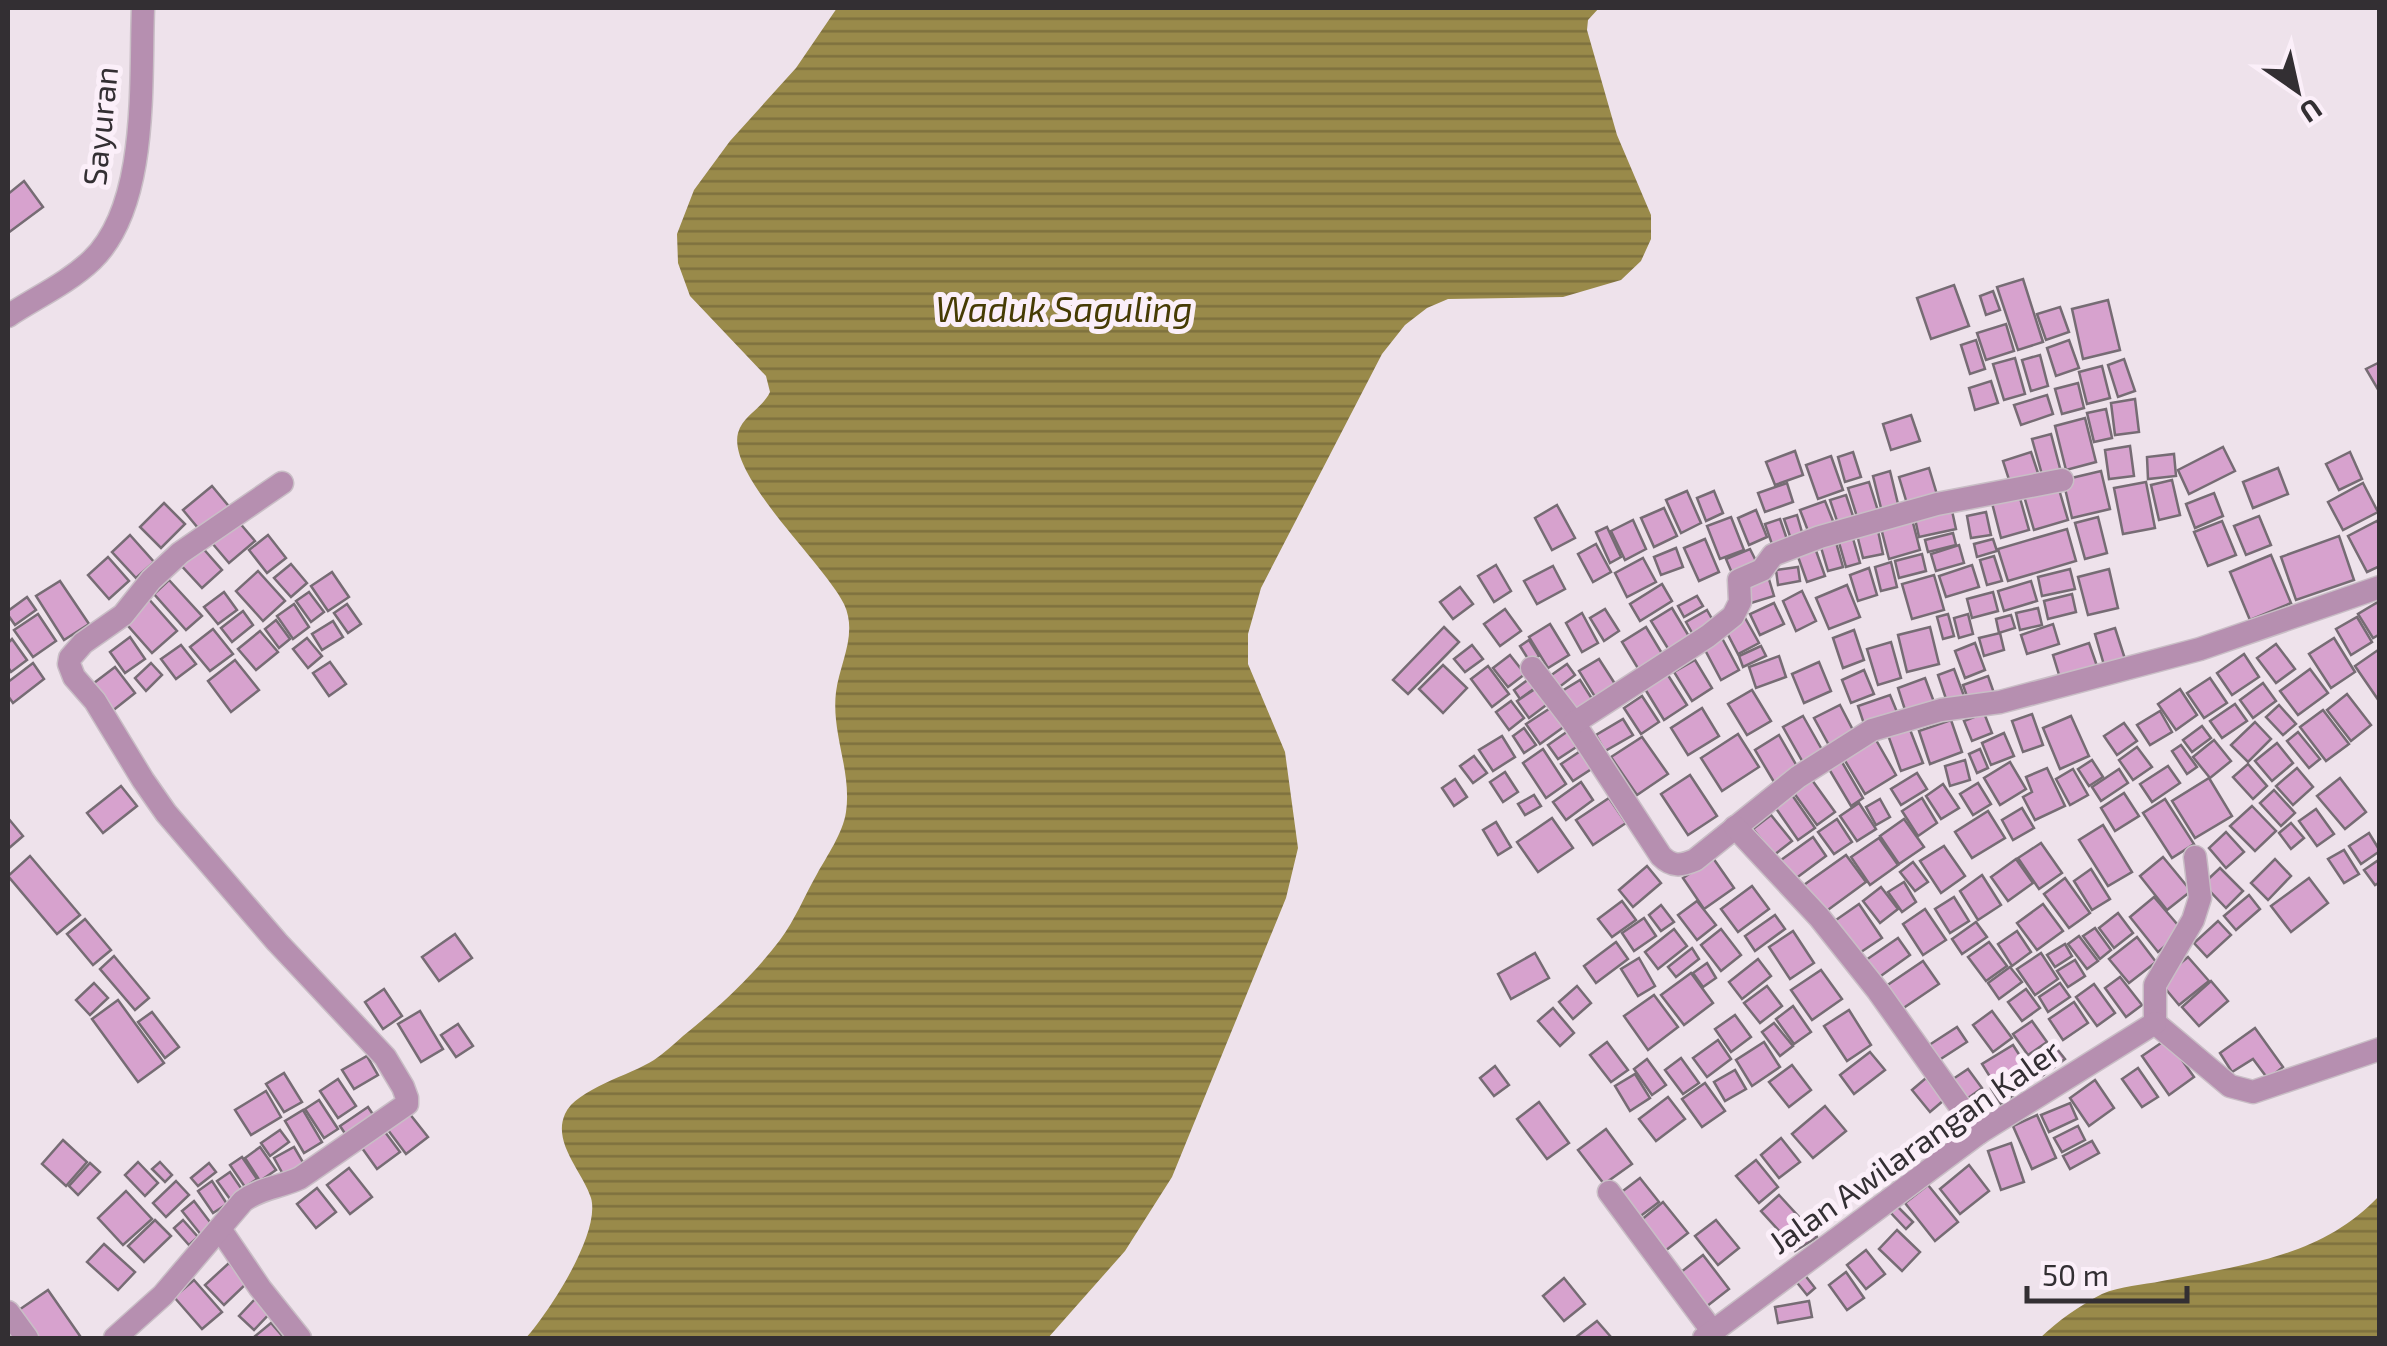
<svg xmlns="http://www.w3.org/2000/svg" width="2387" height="1346" viewBox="0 0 2387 1346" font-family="'Exo 2',sans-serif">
  <defs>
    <pattern id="water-rules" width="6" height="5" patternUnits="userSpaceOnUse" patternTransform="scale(2.5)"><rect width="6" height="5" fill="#998a4a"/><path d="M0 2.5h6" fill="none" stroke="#7d713e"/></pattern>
  </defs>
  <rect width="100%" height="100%" fill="#eee2eb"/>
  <g fill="url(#water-rules)">
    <path d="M837,8H1599L1588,20L1587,30L1617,135L1651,215V239L1641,261L1621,280L1563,297L1448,299L1427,308L1405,325L1382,354L1261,588L1248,634V664L1285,752L1298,848L1286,898L1172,1177L1125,1251L1048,1338H526C549,1312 601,1233 591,1198C583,1172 552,1143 565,1114C576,1089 631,1075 654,1060C664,1053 674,1044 683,1036C720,1006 751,978 780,940C795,920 805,895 817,874C827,856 843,833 846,812C852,771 831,733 836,692C840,662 858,634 844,604C823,562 727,476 738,433C743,415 762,409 770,392L766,376L690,296L678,263L677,234L694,190L730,141L796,68Z"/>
    <path d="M2379,1196V1338H2040C2059,1320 2079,1306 2102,1294C2120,1286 2143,1285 2162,1281C2241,1265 2321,1258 2379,1196Z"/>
  </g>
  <g fill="#d7a2ce" stroke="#766c74" stroke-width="2.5">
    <polygon points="24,181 43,207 8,233 8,194"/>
    <polygon points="2023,279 2043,342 2018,350 1997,287"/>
    <polygon points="1954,285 1969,326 1931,339 1917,298"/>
    <polygon points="1993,291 2000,310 1986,315 1980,296"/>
    <polygon points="2108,300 2120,350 2083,359 2072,309"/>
    <polygon points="2060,307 2069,332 2046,340 2037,314"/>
    <polygon points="2006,324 2014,351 1986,360 1977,333"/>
    <polygon points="1976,340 1985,369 1970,374 1961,345"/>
    <polygon points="2069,340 2079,368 2056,376 2047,348"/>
    <polygon points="2040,355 2048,386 2031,391 2022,360"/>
    <polygon points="2015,358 2025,394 2004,400 1993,364"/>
    <polygon points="2124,359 2135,391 2118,397 2108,365"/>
    <polygon points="2380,362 2380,393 2366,369"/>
    <polygon points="2102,366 2110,398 2087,404 2079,372"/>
    <polygon points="1991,381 1998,403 1975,410 1969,388"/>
    <polygon points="2078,383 2084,408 2062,414 2055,389"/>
    <polygon points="2047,395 2053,414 2021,425 2014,405"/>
    <polygon points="2135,399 2139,432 2115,435 2111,403"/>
    <polygon points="2106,409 2112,438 2094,442 2087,413"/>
    <polygon points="1911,415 1920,441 1891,450 1883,424"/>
    <polygon points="2085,418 2096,462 2066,470 2055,426"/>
    <polygon points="2051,434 2061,472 2043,478 2032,439"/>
    <polygon points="2130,446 2134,476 2109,479 2105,450"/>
    <polygon points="2223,447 2235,471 2189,494 2178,470"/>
    <polygon points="1795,451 1803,475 1775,485 1766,462"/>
    <polygon points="1853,452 1861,477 1845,482 1838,457"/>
    <polygon points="2031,452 2039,476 2011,486 2003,461"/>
    <polygon points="2350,452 2362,479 2339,490 2326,464"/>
    <polygon points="2174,454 2176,476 2148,479 2147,457"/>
    <polygon points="1831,456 1843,490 1818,499 1806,465"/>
    <polygon points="1929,468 1938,498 1908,507 1899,477"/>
    <polygon points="2278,468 2288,494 2253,508 2243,482"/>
    <polygon points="1890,471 1900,512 1883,516 1873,476"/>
    <polygon points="2101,471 2110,509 2072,518 2063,480"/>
    <polygon points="2172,480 2180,515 2159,520 2151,485"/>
    <polygon points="1869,482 1879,514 1858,520 1848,488"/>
    <polygon points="2146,482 2155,528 2123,534 2114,488"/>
    <polygon points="1787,483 1793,502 1765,512 1758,493"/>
    <polygon points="2363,483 2378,512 2343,530 2328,502"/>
    <polygon points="212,486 232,510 203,534 183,510"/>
    <polygon points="2058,486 2068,520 2034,530 2024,496"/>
    <polygon points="1687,491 1701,523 1681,533 1666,500"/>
    <polygon points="1714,491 1723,513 1706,521 1697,498"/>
    <polygon points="2018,491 2029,530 2001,538 1991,499"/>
    <polygon points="2214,493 2223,516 2195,528 2186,504"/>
    <polygon points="1846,495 1854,519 1838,524 1830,500"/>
    <polygon points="1825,501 1835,526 1810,536 1800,510"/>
    <polygon points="164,503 185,524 161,548 140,527"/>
    <polygon points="1557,505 1575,538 1552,550 1535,518"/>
    <polygon points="1951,506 1956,529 1919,537 1914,514"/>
    <polygon points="1664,508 1677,536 1654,547 1641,518"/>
    <polygon points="1756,510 1767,537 1749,545 1738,518"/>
    <polygon points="1986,512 1991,535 1971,538 1967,516"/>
    <polygon points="1797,515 1804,539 1792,542 1784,519"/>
    <polygon points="2259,516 2271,545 2246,555 2234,526"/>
    <polygon points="1731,517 1744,550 1720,559 1707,526"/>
    <polygon points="2098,517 2107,553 2085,559 2075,523"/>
    <polygon points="1780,519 1789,545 1774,550 1765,524"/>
    <polygon points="1912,519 1920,550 1889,559 1881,528"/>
    <polygon points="1633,520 1646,549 1625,560 1611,531"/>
    <polygon points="238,521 255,541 229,563 212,543"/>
    <polygon points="2222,521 2236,555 2208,566 2194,532"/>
    <polygon points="2377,521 2380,526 2380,566 2367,572 2348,536"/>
    <polygon points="1877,526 1883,554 1863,558 1856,531"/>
    <polygon points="1607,527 1621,557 1610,563 1596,532"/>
    <polygon points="2067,529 2076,561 2008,581 1998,549"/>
    <polygon points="1953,533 1956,545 1928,552 1925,540"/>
    <polygon points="130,535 154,562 136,578 112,552"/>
    <polygon points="268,535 286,558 267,573 249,550"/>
    <polygon points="1852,535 1860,563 1846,567 1838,539"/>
    <polygon points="2339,536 2354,580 2296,600 2281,557"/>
    <polygon points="1705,539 1719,572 1699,581 1684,548"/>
    <polygon points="1835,539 1843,567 1828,571 1820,544"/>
    <polygon points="1993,539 1997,551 1977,557 1974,544"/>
    <polygon points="1596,544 1611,572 1593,582 1578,554"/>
    <polygon points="200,545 222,570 202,588 179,563"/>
    <polygon points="1814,545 1825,576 1807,582 1796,551"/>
    <polygon points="1959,545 1964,563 1936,571 1931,554"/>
    <polygon points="1676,548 1683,567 1661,575 1654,557"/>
    <polygon points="1750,549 1760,569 1735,580 1726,559"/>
    <polygon points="1922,554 1926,571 1899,578 1895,561"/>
    <polygon points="2271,555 2291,603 2250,620 2230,572"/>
    <polygon points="1994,556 2002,581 1987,585 1980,560"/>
    <polygon points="108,557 129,581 109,599 88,575"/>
    <polygon points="1643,558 1656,582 1627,597 1615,573"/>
    <polygon points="1891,562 1897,587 1881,591 1875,567"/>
    <polygon points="291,564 307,583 291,597 274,578"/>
    <polygon points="1496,565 1511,591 1494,602 1478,576"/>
    <polygon points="1972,565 1979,587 1946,597 1939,576"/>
    <polygon points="1553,566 1565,589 1537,604 1524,581"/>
    <polygon points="1798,567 1800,581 1778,585 1776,570"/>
    <polygon points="1869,568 1877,595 1858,601 1850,575"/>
    <polygon points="2070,569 2075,589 2042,596 2038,577"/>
    <polygon points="2109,569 2118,608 2088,615 2078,577"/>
    <polygon points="258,571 285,601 263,621 236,591"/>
    <polygon points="332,572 349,597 328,611 311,586"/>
    <polygon points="1934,575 1944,610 1912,619 1902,584"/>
    <polygon points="1768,576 1774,596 1748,604 1742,584"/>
    <polygon points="169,580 202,616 186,630 154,594"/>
    <polygon points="60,581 89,624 64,640 36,596"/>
    <polygon points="2031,581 2037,601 2004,611 1998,591"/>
    <polygon points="1662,584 1672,601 1640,621 1630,604"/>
    <polygon points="1847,585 1860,617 1829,629 1816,598"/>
    <polygon points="1460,587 1473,604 1453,619 1440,602"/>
    <polygon points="1802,591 1816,621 1796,631 1783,601"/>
    <polygon points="224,592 237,610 218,624 204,607"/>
    <polygon points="309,592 324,612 311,622 296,601"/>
    <polygon points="1993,592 1998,611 1972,618 1967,599"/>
    <polygon points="2072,594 2076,612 2048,619 2044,601"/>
    <polygon points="1697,596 1703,606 1684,617 1678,606"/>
    <polygon points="27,597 36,610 15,625 8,615 8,611"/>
    <polygon points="147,597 177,631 152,653 122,619"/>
    <polygon points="2378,602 2380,634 2373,638 2358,614"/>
    <polygon points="1774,603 1784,624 1760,635 1750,614"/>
    <polygon points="294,604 309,627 293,639 277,616"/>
    <polygon points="347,604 361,624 348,633 334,613"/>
    <polygon points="1672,608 1693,643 1672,655 1651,621"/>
    <polygon points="2038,608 2042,625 2020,630 2016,613"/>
    <polygon points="1505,609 1521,631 1500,646 1484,624"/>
    <polygon points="1605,609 1619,631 1604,641 1590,618"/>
    <polygon points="1707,610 1716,626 1695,638 1686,622"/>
    <polygon points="243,611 253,625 232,642 221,628"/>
    <polygon points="1582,613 1598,643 1582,652 1566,623"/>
    <polygon points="38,614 56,641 33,657 14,630"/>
    <polygon points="1948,614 1954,636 1943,639 1937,617"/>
    <polygon points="1968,614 1973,634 1959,638 1954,618"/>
    <polygon points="2011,615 2015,628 1999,633 1996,619"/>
    <polygon points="1744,616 1759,643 1738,654 1724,627"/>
    <polygon points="2357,617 2372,642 2351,655 2336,629"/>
    <polygon points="276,620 290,639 279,648 265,629"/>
    <polygon points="333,621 343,637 322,650 312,634"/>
    <polygon points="1550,624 1569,655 1548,668 1529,637"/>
    <polygon points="2053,624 2059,644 2027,654 2021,635"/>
    <polygon points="1444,627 1459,642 1408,694 1393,680"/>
    <polygon points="1646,627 1666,660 1642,675 1622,642"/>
    <polygon points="1930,627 1939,664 1907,672 1898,635"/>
    <polygon points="2115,628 2125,659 2104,665 2095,634"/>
    <polygon points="213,629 233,654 210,671 190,647"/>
    <polygon points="1854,630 1864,660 1843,668 1833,638"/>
    <polygon points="260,631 278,652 256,670 238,649"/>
    <polygon points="2000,633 2004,650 1984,656 1979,638"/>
    <polygon points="130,637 145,659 125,673 110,652"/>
    <polygon points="307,638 322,656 308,668 293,649"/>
    <polygon points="1722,638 1739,670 1721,680 1704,648"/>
    <polygon points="2334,638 2355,672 2331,688 2309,654"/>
    <polygon points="12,639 27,660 11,672 8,667 8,643"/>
    <polygon points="1529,640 1539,656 1530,662 1520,646"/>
    <polygon points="1891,642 1901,678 1878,685 1867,649"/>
    <polygon points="1975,643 1985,670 1965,678 1955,651"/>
    <polygon points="2089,643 2097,666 2060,678 2053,655"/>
    <polygon points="2276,644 2295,669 2276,683 2257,658"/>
    <polygon points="181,645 196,664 176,679 161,659"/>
    <polygon points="1472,645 1483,659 1465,672 1454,659"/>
    <polygon points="1761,646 1766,656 1743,667 1739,656"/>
    <polygon points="2378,650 2380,652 2379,701 2355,666"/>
    <polygon points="2244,654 2259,677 2232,695 2217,673"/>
    <polygon points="1510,655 1525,674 1508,687 1493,668"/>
    <polygon points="1779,656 1786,677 1756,688 1749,667"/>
    <polygon points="1599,659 1617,687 1597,700 1579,671"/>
    <polygon points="235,660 259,690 231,712 208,681"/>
    <polygon points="1695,660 1712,688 1692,701 1674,672"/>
    <polygon points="330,662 346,684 329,696 313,673"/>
    <polygon points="1819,662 1831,691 1804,703 1792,674"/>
    <polygon points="33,663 44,679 13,703 8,696 8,682"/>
    <polygon points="151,663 162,675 146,691 135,678"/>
    <polygon points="1567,664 1575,675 1558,688 1550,676"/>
    <polygon points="1443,665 1467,688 1443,713 1419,689"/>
    <polygon points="1488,666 1509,694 1492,707 1471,679"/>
    <polygon points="115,667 135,693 111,712 90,686"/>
    <polygon points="1664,669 1687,705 1664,720 1642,684"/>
    <polygon points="1954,669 1964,696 1947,702 1938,675"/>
    <polygon points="2310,669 2328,693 2298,715 2280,691"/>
    <polygon points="1864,670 1874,694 1851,703 1842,680"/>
    <polygon points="1533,676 1539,685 1520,699 1514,690"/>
    <polygon points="1988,676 1995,696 1970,705 1963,685"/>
    <polygon points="1925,678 1934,702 1906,713 1898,688"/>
    <polygon points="2210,678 2227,703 2204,718 2187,693"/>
    <polygon points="1580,680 1594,702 1576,714 1562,691"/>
    <polygon points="2263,683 2276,701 2253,718 2240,700"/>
    <polygon points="1538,687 1549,703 1529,718 1517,701"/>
    <polygon points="2180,689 2197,715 2176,730 2158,704"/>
    <polygon points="1752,690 1771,721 1747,735 1728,704"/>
    <polygon points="2347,694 2371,725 2351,741 2327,710"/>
    <polygon points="1890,695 1897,712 1864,724 1858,706"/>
    <polygon points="1642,696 1659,722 1641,734 1624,708"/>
    <polygon points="1511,701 1524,718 1509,730 1496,712"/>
    <polygon points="2235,704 2247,721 2222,738 2210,721"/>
    <polygon points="1840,705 1855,734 1830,747 1814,718"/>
    <polygon points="2279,705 2296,724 2283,735 2266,717"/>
    <polygon points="1552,707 1565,726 1540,744 1526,724"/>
    <polygon points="1702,708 1719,736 1688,755 1671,728"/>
    <polygon points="2323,710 2349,744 2326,761 2300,727"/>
    <polygon points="2160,711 2172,732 2150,745 2137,725"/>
    <polygon points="1984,713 1992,733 1972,741 1964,721"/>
    <polygon points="2032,714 2043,745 2023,752 2012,721"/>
    <polygon points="1803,716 1825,755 1805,766 1783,727"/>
    <polygon points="2071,716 2089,756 2060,769 2043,728"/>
    <polygon points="1623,719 1633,735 1605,751 1596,735"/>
    <polygon points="1951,720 1962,752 1930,764 1919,731"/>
    <polygon points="2255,722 2271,739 2248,762 2231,745"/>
    <polygon points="2124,723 2137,741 2117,755 2104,736"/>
    <polygon points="2202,726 2211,738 2192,752 2183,740"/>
    <polygon points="1909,727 1923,763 1901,771 1888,735"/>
    <polygon points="1524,728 1536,745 1524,753 1513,736"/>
    <polygon points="1571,729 1581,744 1558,759 1548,745"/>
    <polygon points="2298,732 2320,759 2309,768 2287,741"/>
    <polygon points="2004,733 2014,756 1991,765 1982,743"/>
    <polygon points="1738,734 1759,767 1722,791 1701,758"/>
    <polygon points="1779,735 1798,768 1774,782 1755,750"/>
    <polygon points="1502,736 1515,757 1493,771 1479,750"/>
    <polygon points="1642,737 1668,774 1637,795 1611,757"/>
    <polygon points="1876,740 1896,775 1865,794 1844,759"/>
    <polygon points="2214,740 2231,761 2210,778 2193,757"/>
    <polygon points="2277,743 2293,763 2272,781 2255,761"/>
    <polygon points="2181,745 2197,767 2187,774 2172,751"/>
    <polygon points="2137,747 2152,767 2133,780 2119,760"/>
    <polygon points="1585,748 1596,766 1573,781 1561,764"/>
    <polygon points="1543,749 1566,784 1546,798 1523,763"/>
    <polygon points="1980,749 1988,768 1977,773 1969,754"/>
    <polygon points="1474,756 1487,773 1473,783 1460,766"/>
    <polygon points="1965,760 1970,780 1950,786 1945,766"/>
    <polygon points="2092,760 2103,777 2089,786 2078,769"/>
    <polygon points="1842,762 1863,798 1851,806 1829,769"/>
    <polygon points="2010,762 2026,789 2000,805 1984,778"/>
    <polygon points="2248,764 2267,786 2253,799 2233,777"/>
    <polygon points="2168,766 2180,783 2152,802 2140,784"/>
    <polygon points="2047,768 2065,806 2035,820 2023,797 2032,792 2026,777"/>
    <polygon points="2297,768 2313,787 2293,805 2276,786"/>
    <polygon points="2073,769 2088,795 2070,805 2056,779"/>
    <polygon points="2119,769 2128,783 2101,801 2092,787"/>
    <polygon points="1505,772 1518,792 1503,802 1490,782"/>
    <polygon points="1917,773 1927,789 1901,805 1891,789"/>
    <polygon points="1690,775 1717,816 1688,835 1661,794"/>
    <polygon points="2209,778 2232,816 2195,838 2172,801"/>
    <polygon points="2340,778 2366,812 2345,829 2317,796"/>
    <polygon points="1455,779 1467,797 1454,806 1442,788"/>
    <polygon points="1812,780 1835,812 1817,825 1794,793"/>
    <polygon points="1581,782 1593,800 1566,820 1553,802"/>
    <polygon points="1978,783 1991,804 1973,815 1960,794"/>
    <polygon points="1943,784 1959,808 1941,819 1926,796"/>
    <polygon points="121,786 137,806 103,833 87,813"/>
    <polygon points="2274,790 2295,813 2281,826 2260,803"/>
    <polygon points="2124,793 2139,816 2115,831 2101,808"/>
    <polygon points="1534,795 1541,806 1525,815 1518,804"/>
    <polygon points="1792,795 1815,828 1798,840 1775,807"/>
    <polygon points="1609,798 1626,823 1593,845 1576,820"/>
    <polygon points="1922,798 1937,823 1918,836 1902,811"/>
    <polygon points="1880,799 1890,817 1876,825 1866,807"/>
    <polygon points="2165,799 2194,844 2172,858 2143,813"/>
    <polygon points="1859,803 1876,829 1857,841 1840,816"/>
    <polygon points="2252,806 2276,831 2255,851 2230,826"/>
    <polygon points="2022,808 2034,828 2013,840 2002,820"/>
    <polygon points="2316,809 2334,834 2317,846 2299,821"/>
    <polygon points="1988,811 2005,838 1972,858 1955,832"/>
    <polygon points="1771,815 1792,841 1774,855 1753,829"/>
    <polygon points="8,818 23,836 8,849"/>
    <polygon points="1552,818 1573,848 1538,872 1517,842"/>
    <polygon points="1837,819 1852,842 1834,854 1818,832"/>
    <polygon points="1904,819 1924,847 1899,864 1880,836"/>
    <polygon points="1496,822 1511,847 1498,855 1483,830"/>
    <polygon points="2291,823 2304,838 2291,849 2279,833"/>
    <polygon points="2103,825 2132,872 2108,886 2079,840"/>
    <polygon points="2226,832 2244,852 2226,868 2209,848"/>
    <polygon points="2369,833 2380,851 2361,864 2349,846"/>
    <polygon points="1813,837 1826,856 1795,879 1781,860"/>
    <polygon points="1879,838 1898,865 1870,885 1851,857"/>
    <polygon points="2041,843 2062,873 2039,889 2018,858"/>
    <polygon points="1944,846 1965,876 1941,893 1920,861"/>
    <polygon points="2344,850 2359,874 2344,883 2328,859"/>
    <polygon points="1846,855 1866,882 1821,915 1801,887"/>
    <polygon points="30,856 80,915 57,934 8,876"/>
    <polygon points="2163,857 2191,891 2167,910 2140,876"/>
    <polygon points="1713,858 1734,888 1704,909 1683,878"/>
    <polygon points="2016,859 2033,883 2008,901 1991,877"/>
    <polygon points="2275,859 2291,876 2268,900 2251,883"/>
    <polygon points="2380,859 2380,882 2375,885 2364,870"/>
    <polygon points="1913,862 1928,882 1915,891 1900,872"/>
    <polygon points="1647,866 1661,883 1633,907 1619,890"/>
    <polygon points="2220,868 2243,891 2226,908 2203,884"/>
    <polygon points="2091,869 2110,899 2092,910 2074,881"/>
    <polygon points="1982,875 2001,905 1978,920 1960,891"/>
    <polygon points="2065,878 2090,913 2069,928 2044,894"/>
    <polygon points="2309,878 2328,903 2291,932 2271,906"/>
    <polygon points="1904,882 1916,902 1902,912 1888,892"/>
    <polygon points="1752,886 1769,909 1738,932 1721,909"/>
    <polygon points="1881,887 1898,909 1880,923 1863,901"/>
    <polygon points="2249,895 2260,909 2236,930 2224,916"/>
    <polygon points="1954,897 1969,921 1950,933 1935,909"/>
    <polygon points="2154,897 2183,931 2158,952 2130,917"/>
    <polygon points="1622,901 1636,920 1612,937 1598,919"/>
    <polygon points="1697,901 1716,925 1697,940 1678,915"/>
    <polygon points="1859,904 1882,938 1855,956 1833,922"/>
    <polygon points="2043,904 2063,931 2037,950 2017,923"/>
    <polygon points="1661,905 1674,922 1661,931 1649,915"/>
    <polygon points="1925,909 1946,940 1923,955 1903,924"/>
    <polygon points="2118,913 2133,933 2114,948 2099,928"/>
    <polygon points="1775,915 1785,929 1755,951 1745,936"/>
    <polygon points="1644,918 1656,936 1634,951 1622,933"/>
    <polygon points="85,919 111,950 93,965 67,934"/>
    <polygon points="2218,921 2231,935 2207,957 2194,943"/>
    <polygon points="1976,922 1987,937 1962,954 1952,939"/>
    <polygon points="2095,928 2111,950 2100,959 2083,936"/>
    <polygon points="1674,929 1687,946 1658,969 1645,952"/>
    <polygon points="1721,929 1741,955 1721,971 1701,945"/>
    <polygon points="1793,931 1814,963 1790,979 1769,947"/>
    <polygon points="2017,931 2031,952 2012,966 1998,944"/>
    <polygon points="455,934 472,958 439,981 422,957"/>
    <polygon points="2079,936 2098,961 2087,969 2068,944"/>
    <polygon points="2137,937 2156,962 2129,983 2109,959"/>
    <polygon points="1898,938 1910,955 1878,978 1866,960"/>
    <polygon points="1616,942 1628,959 1596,983 1584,966"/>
    <polygon points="1989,942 2007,966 1986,981 1968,957"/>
    <polygon points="2065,944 2072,956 2055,967 2047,955"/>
    <polygon points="1692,948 1699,959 1676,977 1668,967"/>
    <polygon points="1535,953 1549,978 1511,999 1498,974"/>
    <polygon points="2041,953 2058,979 2035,995 2017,969"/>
    <polygon points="114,956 149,998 135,1010 100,969"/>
    <polygon points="2188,957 2209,981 2179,1005 2159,981"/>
    <polygon points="1639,958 1655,986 1638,996 1621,969"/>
    <polygon points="1758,959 1771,976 1742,999 1729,982"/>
    <polygon points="2075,960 2085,976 2068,987 2057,971"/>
    <polygon points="1923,961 1939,984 1902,1009 1886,986"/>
    <polygon points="1707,963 1716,978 1703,987 1693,973"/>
    <polygon points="2010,967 2022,982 1999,999 1988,983"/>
    <polygon points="1821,970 1842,999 1812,1020 1791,990"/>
    <polygon points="1691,973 1713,1003 1684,1025 1661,995"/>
    <polygon points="2120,977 2142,1005 2126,1017 2105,988"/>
    <polygon points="2211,981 2228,1001 2199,1026 2182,1007"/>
    <polygon points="94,983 108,998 90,1015 76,1000"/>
    <polygon points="2060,983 2070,997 2048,1012 2039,997"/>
    <polygon points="2094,984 2115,1013 2097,1026 2076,997"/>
    <polygon points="1577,986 1591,1003 1573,1019 1559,1002"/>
    <polygon points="1767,986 1782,1006 1760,1023 1744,1003"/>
    <polygon points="384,989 402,1016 383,1029 365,1002"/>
    <polygon points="2026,989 2040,1008 2022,1021 2008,1002"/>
    <polygon points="1654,995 1678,1027 1648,1050 1624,1016"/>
    <polygon points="118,1000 164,1063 138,1082 92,1019"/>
    <polygon points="2074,1002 2088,1023 2063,1040 2049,1019"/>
    <polygon points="1793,1006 1811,1032 1794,1044 1776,1019"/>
    <polygon points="1553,1008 1574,1033 1560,1046 1538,1021"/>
    <polygon points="1849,1010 1871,1045 1847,1061 1824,1026"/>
    <polygon points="420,1011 443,1049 421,1062 398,1024"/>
    <polygon points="1992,1011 2012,1038 1993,1052 1973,1025"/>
    <polygon points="152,1012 179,1047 165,1058 138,1022"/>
    <polygon points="1735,1015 1751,1037 1731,1052 1715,1029"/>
    <polygon points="2032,1021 2047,1042 2028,1055 2013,1034"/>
    <polygon points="1774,1023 1793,1046 1780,1056 1762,1032"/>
    <polygon points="458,1024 473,1046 456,1057 441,1035"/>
    <polygon points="1957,1027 1967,1042 1936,1062 1926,1047"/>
    <polygon points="2255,1028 2283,1067 2268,1079 2253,1059 2232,1072 2220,1053"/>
    <polygon points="2167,1039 2194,1077 2169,1095 2142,1056"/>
    <polygon points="1718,1040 1731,1059 1707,1077 1693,1058"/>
    <polygon points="1607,1042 1628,1070 1611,1082 1590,1055"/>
    <polygon points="1764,1042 1780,1067 1752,1086 1736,1060"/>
    <polygon points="2053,1044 2065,1059 2042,1076 2031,1062"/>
    <polygon points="2013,1045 2031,1073 2013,1086 2004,1072 1992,1080 1982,1064"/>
    <polygon points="1870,1052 1885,1070 1854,1094 1840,1075"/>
    <polygon points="367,1056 378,1075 354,1089 342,1070"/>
    <polygon points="1681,1058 1699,1083 1683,1094 1665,1070"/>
    <polygon points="1647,1059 1666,1085 1652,1095 1634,1069"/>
    <polygon points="1792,1065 1811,1090 1789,1107 1769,1082"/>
    <polygon points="1495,1066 1509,1085 1494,1096 1480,1078"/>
    <polygon points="2138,1068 2158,1097 2142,1107 2122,1079"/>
    <polygon points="1968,1069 1982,1088 1964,1101 1950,1081"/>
    <polygon points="1735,1070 1746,1089 1725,1101 1714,1082"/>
    <polygon points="284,1073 302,1102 284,1112 266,1084"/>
    <polygon points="1635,1074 1650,1098 1630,1111 1615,1086"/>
    <polygon points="1926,1078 1944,1100 1930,1112 1912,1090"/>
    <polygon points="338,1079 356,1106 338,1118 320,1091"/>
    <polygon points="2003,1079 2014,1095 2001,1104 1991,1088"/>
    <polygon points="2095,1080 2114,1108 2089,1126 2070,1098"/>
    <polygon points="1705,1083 1725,1111 1702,1127 1682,1099"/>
    <polygon points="266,1091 281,1117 251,1135 235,1110"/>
    <polygon points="1668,1097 1685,1119 1656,1141 1639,1119"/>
    <polygon points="319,1100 338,1129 324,1138 305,1109"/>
    <polygon points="1539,1102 1569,1143 1547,1159 1517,1119"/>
    <polygon points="2070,1103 2077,1119 2049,1132 2041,1115"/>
    <polygon points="1825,1106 1846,1131 1813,1158 1792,1134"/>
    <polygon points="368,1107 376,1119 348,1138 340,1126"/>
    <polygon points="303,1110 322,1142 304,1153 285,1121"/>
    <polygon points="409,1113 428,1137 406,1154 388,1130"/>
    <polygon points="2037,1115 2056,1158 2032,1169 2013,1126"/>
    <polygon points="2078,1126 2085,1140 2062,1152 2054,1138"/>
    <polygon points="1606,1129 1632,1164 1604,1184 1578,1150"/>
    <polygon points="280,1130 289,1142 270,1156 261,1143"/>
    <polygon points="385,1132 400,1152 377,1169 362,1148"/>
    <polygon points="1781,1138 1800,1162 1779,1178 1761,1155"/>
    <polygon points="63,1140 87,1162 66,1186 42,1164"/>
    <polygon points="2092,1141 2099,1153 2070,1169 2063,1156"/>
    <polygon points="2011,1143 2024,1182 2001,1190 1988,1151"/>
    <polygon points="260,1147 276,1170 260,1181 245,1158"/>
    <polygon points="294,1147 304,1164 284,1176 274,1158"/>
    <polygon points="242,1157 257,1179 245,1187 230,1165"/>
    <polygon points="1756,1160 1778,1187 1759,1203 1736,1176"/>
    <polygon points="138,1162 158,1183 145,1196 125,1175"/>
    <polygon points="160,1162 172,1175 165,1182 152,1169"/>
    <polygon points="90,1163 100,1172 78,1195 69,1186"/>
    <polygon points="209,1163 216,1172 198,1186 191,1178"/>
    <polygon points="1969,1165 1989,1191 1960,1214 1940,1189"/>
    <polygon points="349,1168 372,1197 350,1214 327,1185"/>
    <polygon points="230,1172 243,1191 230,1199 217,1181"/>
    <polygon points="1640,1178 1659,1202 1634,1221 1615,1197"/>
    <polygon points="176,1181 189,1195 166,1217 153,1203"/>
    <polygon points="212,1181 227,1204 213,1213 198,1191"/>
    <polygon points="1928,1185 1958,1222 1935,1241 1905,1203"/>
    <polygon points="317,1188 336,1212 316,1228 297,1204"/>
    <polygon points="126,1191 152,1219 123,1245 98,1218"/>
    <polygon points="1779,1195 1800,1218 1782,1234 1761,1211"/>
    <polygon points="194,1201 213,1226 202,1236 182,1211"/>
    <polygon points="1663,1202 1688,1233 1665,1251 1640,1221"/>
    <polygon points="1895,1204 1913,1222 1906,1229 1889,1211"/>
    <polygon points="155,1220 171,1236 144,1262 128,1246"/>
    <polygon points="183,1220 198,1237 189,1245 174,1228"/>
    <polygon points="1716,1220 1739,1248 1718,1265 1695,1236"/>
    <polygon points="1808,1222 1817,1237 1795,1251 1785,1236"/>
    <polygon points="1897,1230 1920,1252 1902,1271 1879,1249"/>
    <polygon points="104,1244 135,1272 118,1290 87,1262"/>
    <polygon points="1866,1250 1885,1274 1866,1289 1847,1265"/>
    <polygon points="1703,1255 1729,1289 1702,1310 1676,1276"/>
    <polygon points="229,1263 247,1283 224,1305 205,1285"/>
    <polygon points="1846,1272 1864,1298 1847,1310 1829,1285"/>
    <polygon points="1804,1274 1815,1288 1807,1295 1795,1280"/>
    <polygon points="1564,1278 1585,1304 1564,1321 1543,1296"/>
    <polygon points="194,1280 222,1312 202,1329 174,1297"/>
    <polygon points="48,1290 80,1336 77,1338 30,1338 13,1314"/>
    <polygon points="257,1297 272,1311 254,1330 239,1316"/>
    <polygon points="1809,1301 1812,1317 1778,1323 1775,1307"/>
    <polygon points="1597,1321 1611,1337 1575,1338"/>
    <polygon points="271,1323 284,1338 255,1338 254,1337"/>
  </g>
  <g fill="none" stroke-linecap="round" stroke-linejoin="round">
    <g stroke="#c9bec6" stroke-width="25">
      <g id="minor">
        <path d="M8,316C35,298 68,283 92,260C149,205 140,82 143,8"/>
        <path d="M1532,668L1574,723L1661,856C1672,867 1681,866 1695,860L1798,777L1872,730L1941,710L2000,702L2200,649L2380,587"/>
        <polyline points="1574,723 1708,636 1733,616 1740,602 1739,580 1762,570 1773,555 1820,537 1937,504 2062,480"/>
        <polyline points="1735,827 1819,917 1878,991 1979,1133"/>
        <polyline points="2155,1023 2230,1086 2253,1092 2380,1049"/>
        <polyline points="2155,1023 2155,985 2193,920 2200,898 2195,857"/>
        <polyline points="1609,1192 1713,1332"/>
        <polyline points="220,1229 260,1288 300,1338"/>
        <polyline points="8,1312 27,1338"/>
        <path d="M115,1338L163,1295L243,1201C260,1188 281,1187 300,1178L407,1104V1098L403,1087L385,1057L277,942L166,813L143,780L95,701L74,677L69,664L70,658L83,643L123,615L151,580L180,553L282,483"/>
        <polyline points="1704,1338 1979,1133 2155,1023"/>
      </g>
    </g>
    <use href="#minor" stroke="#b68fb0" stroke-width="22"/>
  </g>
  <g text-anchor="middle" stroke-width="10" stroke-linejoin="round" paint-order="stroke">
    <g font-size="32" fill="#332f33" stroke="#fbeff9">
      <text transform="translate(101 126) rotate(-84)" y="11">Sayuran</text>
      <text transform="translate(1915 1147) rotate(-35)" y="11">Jalan Awilarangan Kaler</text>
    </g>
    <g font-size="35" font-style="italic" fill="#463b04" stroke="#fbeff9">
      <text x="1064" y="322">Waduk Saguling</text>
    </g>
  </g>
  <rect width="2387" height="1346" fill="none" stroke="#332f33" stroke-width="20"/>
  <g transform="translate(2297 90) rotate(146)" stroke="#fbeff9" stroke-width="8" paint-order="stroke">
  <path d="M0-8L18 38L0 25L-18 38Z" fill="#332f33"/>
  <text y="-15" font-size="28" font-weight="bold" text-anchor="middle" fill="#332f33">U</text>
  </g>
  <path d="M2027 1286v15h160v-15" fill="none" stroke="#332f33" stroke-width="5"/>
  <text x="2042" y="1286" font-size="30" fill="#332f33" stroke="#fbeff9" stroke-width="8" paint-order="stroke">50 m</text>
</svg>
